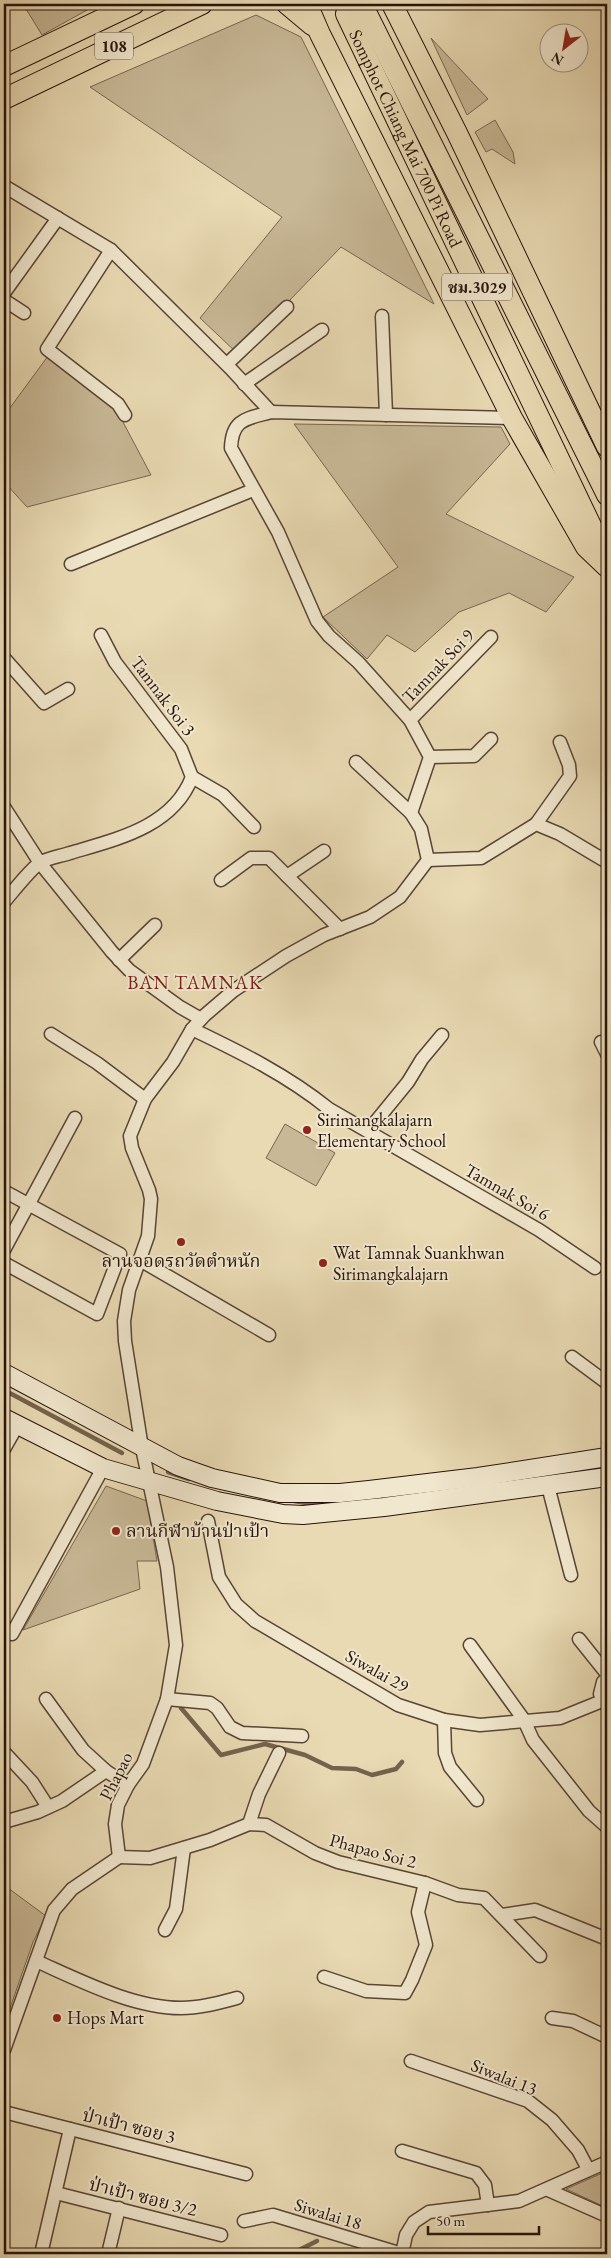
<svg xmlns="http://www.w3.org/2000/svg" width="611" height="2258" viewBox="0 0 611 2258" font-family="'EB Garamond','Noto Serif Thai',serif">
  <rect width="100%" height="100%" fill="#e9dab3"/>
  <filter id="stains"><feTurbulence type="fractalNoise" baseFrequency=".004" numOctaves="4"/><feColorMatrix values="0 0 0 0 .2 0 0 0 0 .09 0 0 0 0 .02 0 0 0 .5 -.17"/></filter>
  <radialGradient id="worn" r=".72"><stop offset=".6" stop-color="#630" stop-opacity="0"/><stop offset="1" stop-color="#630" stop-opacity=".3"/></radialGradient>
  <g fill="#c8b896" stroke="#776650">
    <polygon points="23,4 98,4 42,35"/>
    <polygon points="256,15 301,37 434,304 341,247 238,354 200,318 282,217 90,87"/>
    <polygon points="431,38 488,99 467,115"/>
    <polygon points="495,120 513,152 515,164 492,149 486,152 475,132"/>
    <polygon points="48,356 115,407 151,475 27,507 7,485 4,487 4,410 7,412"/>
    <polygon points="294,424 501,427 510,444 446,514 574,577 546,612 509,593 459,612 415,652 387,635 367,659 323,617 398,567"/>
    <polygon points="285,1124 335,1153 316,1186 266,1158"/>
    <polygon points="106,1486 147,1501 157,1561 137,1561 140,1589 23,1630"/>
    <polygon points="8,1888 46,1916 33,1942 8,2014 4,2013 4,1890"/>
    <polygon points="607,2171 607,2208 566,2189"/>
  </g>
  <g fill="none" stroke-linecap="round" stroke-linejoin="round">
    <g stroke="#73624e" stroke-width="4.5">
      <polyline points="4,1390 122,1453"/>
      <polyline points="168,1472 189,1479"/>
      <polyline points="294,1501 306,1503 331,1501"/>
      <polyline points="181,1708 221,1755 265,1744 305,1755 332,1768 356,1769 372,1775 396,1769 402,1762"/>
      <polyline points="291,2254 317,2241"/>
    </g>
    <g stroke="#574535" stroke-width="15">
      <g id="street">
        <polyline points="4,186 111,250 230,368 271,412"/>
        <polyline points="111,250 47,349 118,404 125,415"/>
        <polyline points="4,293 58,218"/>
        <polyline points="4,300 24,313"/>
        <polyline points="382,316 386,415"/>
        <polyline points="227,364 287,307"/>
        <polyline points="244,384 322,330"/>
        <polyline points="71,564 253,490"/>
        <polyline points="4,658 44,703 68,689"/>
        <polyline points="410,720 491,637"/>
        <polyline points="430,757 474,756 491,739"/>
        <polyline points="356,762 411,813"/>
        <polyline points="192,777 223,795 254,827"/>
        <polyline points="4,807 40,863 112,952 129,970 180,1007 201,1019"/>
        <polyline points="536,824 570,776 569,765 560,742"/>
        <polyline points="428,860 481,858 536,824 560,834 607,862"/>
        <polyline points="287,876 324,851"/>
        <polyline points="221,880 251,858 269,858 340,929"/>
        <path d="M4,902C12,893 31,868 41,862C49,858 61,856 70,853C117,839 173,827 192,777L181,749L115,662L101,635"/>
        <polyline points="119,960 155,925"/>
        <path d="M192,1029C240,1052 287,1075 329,1109L539,1230L595,1268"/>
        <polyline points="51,1034 97,1063 145,1099"/>
        <polyline points="601,1042 607,1054"/>
        <polyline points="368,1131 408,1082 422,1059 442,1035"/>
        <polyline points="4,1191 120,1254 97,1314 4,1263"/>
        <polyline points="4,1250 75,1118"/>
        <polyline points="140,1260 269,1335"/>
        <polyline points="572,1357 607,1383"/>
        <polyline points="4,1449 17,1426"/>
        <polyline points="548,1486 571,1575"/>
        <polyline points="208,1521 219,1577 236,1604 255,1621 398,1705 444,1720 480,1725 560,1718 602,1701"/>
        <polyline points="12,1634 103,1468"/>
        <polyline points="579,1639 607,1674"/>
        <polyline points="470,1645 524,1720 533,1740 589,1811 607,1827"/>
        <polyline points="607,1678 603,1682 600,1694 607,1706"/>
        <polyline points="46,1699 83,1750 106,1771"/>
        <polyline points="167,1699 210,1703 217,1708 230,1727 242,1733 302,1736"/>
        <polyline points="444,1720 445,1753 450,1767 477,1800"/>
        <polyline points="4,1752 32,1782 48,1807"/>
        <polyline points="4,1822 38,1812 62,1801 106,1771 128,1785"/>
        <polyline points="249,1824 259,1794 279,1753"/>
        <path d="M119,1857L115,1824L118,1805L128,1785L143,1764L167,1699L176,1645L167,1567L142,1448L125,1341L124,1321L129,1290L148,1236L151,1199L149,1190L132,1148L130,1136L145,1099L173,1062L192,1029L205,1015L233,991L286,956L324,935L370,917L400,897L428,860L421,829L411,813L430,757L410,720L358,662L329,636L317,621L278,532L231,448C232,418 247,419 271,412L512,418"/>
        <polyline points="119,1857 150,1858 210,1840 249,1824 266,1825 315,1853 338,1862 425,1883 458,1895 484,1898 540,1956"/>
        <polyline points="502,1915 535,1910 607,1939"/>
        <polyline points="165,1930 176,1909 184,1848"/>
        <path d="M36,1961C79,1980 133,2008 181,2008C200,2008 218,2003 237,1998"/>
        <polyline points="324,1977 366,1991 405,1993 412,1980 426,1945 418,1912 425,1883"/>
        <polyline points="552,2018 573,2021 607,2037"/>
        <polyline points="4,2050 54,1910 72,1889 119,1857"/>
        <polyline points="411,2061 528,2101 552,2120 578,2150 588,2169"/>
        <polyline points="4,2112 246,2174"/>
        <polyline points="402,2151 476,2173 485,2185 488,2205"/>
        <polyline points="548,2190 607,2216"/>
        <polyline points="56,2193 221,2235"/>
        <polyline points="244,2221 273,2215 402,2254"/>
        <polyline points="41,2254 70,2129"/>
        <polyline points="108,2254 119,2208"/>
        <polyline points="402,2254 406,2235 414,2222 429,2212 519,2201 607,2162"/>
      </g>
    </g>
    <g stroke="#26130b" stroke-width="20">
      <g id="secondary">
        <polyline points="4,1373 178,1466 212,1478 280,1493 340,1493 369,1490 478,1477 607,1457"/>
        <polyline points="4,1418 103,1468 217,1501 283,1514 303,1515 384,1507 607,1477"/>
      </g>
    </g>
    <g stroke="#26130b" stroke-width="22">
      <g id="primary">
        <polyline points="287,4 312,25"/>
        <polyline points="307,4 320,34 512,418 586,547 607,567"/>
        <polyline points="392,4 457,133 607,447"/>
        <polyline points="363,6 607,495"/>
        <path id="s1" d="M346,14L607,559"/>
        <polyline points="4,66 134,4"/>
        <polyline points="4,99 202,4"/>
      </g>
    </g>
    <use href="#street" stroke="#f1e7ce" stroke-width="12"/>
    <use href="#secondary" stroke="#f1e7ce" stroke-width="18"/>
    <use href="#primary" stroke="#e9dab3" stroke-width="20"/>
  </g>
  <g fill="#8f2418" stroke="#f1e7ce" stroke-width="2">
    <circle cx="307" cy="1130" r="5"/>
    <circle cx="181" cy="1242" r="5"/>
    <circle cx="323" cy="1263" r="5"/>
    <circle cx="116" cy="1531" r="5"/>
    <circle cx="57" cy="2018" r="5"/>
  </g>
  <g text-anchor="middle" stroke-width="4" stroke-linejoin="round" paint-order="stroke">
    <g fill="#f1e7ce" stroke="#635346" stroke-width="1">
      <rect x="95" y="32.5" width="38" height="27" rx="4"/>
      <rect x="442" y="273.5" width="70" height="27" rx="4"/>
    </g>
    <g font-size="16" font-weight="bold" fill="#26130b">
      <text x="114" y="52">108</text>
      <text x="477" y="293">ชม.3029</text>
    </g>
    <g font-size="18" fill="#26130b" stroke="#f1e7ce">
      <text dy="6" stroke="none"><textPath href="#s1" startOffset="138">Somphot Chiang Mai 700 Pi Road</textPath></text>
      <text transform="translate(438 666) rotate(-46)" y="6">Tamnak Soi 9</text>
      <text transform="translate(163 696) rotate(53)" y="6">Tamnak Soi 3</text>
      <text transform="translate(507 1192) rotate(30)" y="6">Tamnak Soi 6</text>
      <text transform="translate(377 1671) rotate(29)" y="6">Siwalai 29</text>
      <text transform="translate(116 1776) rotate(-63)" y="6">Phapao</text>
      <text transform="translate(373 1851) rotate(15)" y="6">Phapao Soi 2</text>
      <text transform="translate(504 2077) rotate(22)" y="6">Siwalai 13</text>
      <text transform="translate(129 2126) rotate(14)" y="6">ป่าเป้า ซอย 3</text>
      <text transform="translate(143 2197) rotate(14)" y="6">ป่าเป้า ซอย 3/2</text>
      <text transform="translate(328 2214) rotate(17)" y="6">Siwalai 18</text>
    </g>
    <g font-size="18" fill="#26130b" stroke="#f1e7ce" text-anchor="start">
      <text x="317" y="1126">Sirimangkalajarn<tspan x="317" dy="21">Elementary School</tspan></text>
      <text x="333" y="1259">Wat Tamnak Suankhwan<tspan x="333" dy="21">Sirimangkalajarn</tspan></text>
      <text x="181" y="1267" text-anchor="middle">ลานจอดรถวัดตำหนัก</text>
      <text x="126" y="1537">ลานกีฬาบ้านป่าเป้า</text>
      <text x="67" y="2024">Hops Mart</text>
    </g>
    <g font-size="19" letter-spacing="1" fill="#7a1f14" stroke="#f1e7ce">
      <text x="195" y="989">BAN TAMNAK</text>
    </g>
  </g>
  <rect width="611" height="2258" fill="none" stroke="#e9dab3" stroke-width="20"/>
  <rect x="5" y="5" width="601" height="2248" fill="none" stroke="#26130b" stroke-width="2.5"/>
  <rect x="10" y="10" width="591" height="2238" fill="none" stroke="#26130b"/>
  <g transform="translate(564 48) rotate(211)"><circle r="24" fill="#f1e7ce" stroke="#a09280"/>
  <path d="M0-4L9 19L0 12L-9 19Z" fill="#8f2418"/>
  <text y="-8" font-size="14" font-weight="bold" text-anchor="middle" fill="#26130b">N</text>
  </g>
  <path d="M428 2226v8h111v-8" fill="none" stroke="#26130b" stroke-width="2.5"/>
  <text x="436" y="2226" font-size="15" fill="#26130b" stroke="#f1e7ce" stroke-width="4" paint-order="stroke">50 m</text>
  <rect width="100%" height="100%" filter="url(#stains)"/>
  <rect width="100%" height="100%" fill="url(#worn)"/>
</svg>
